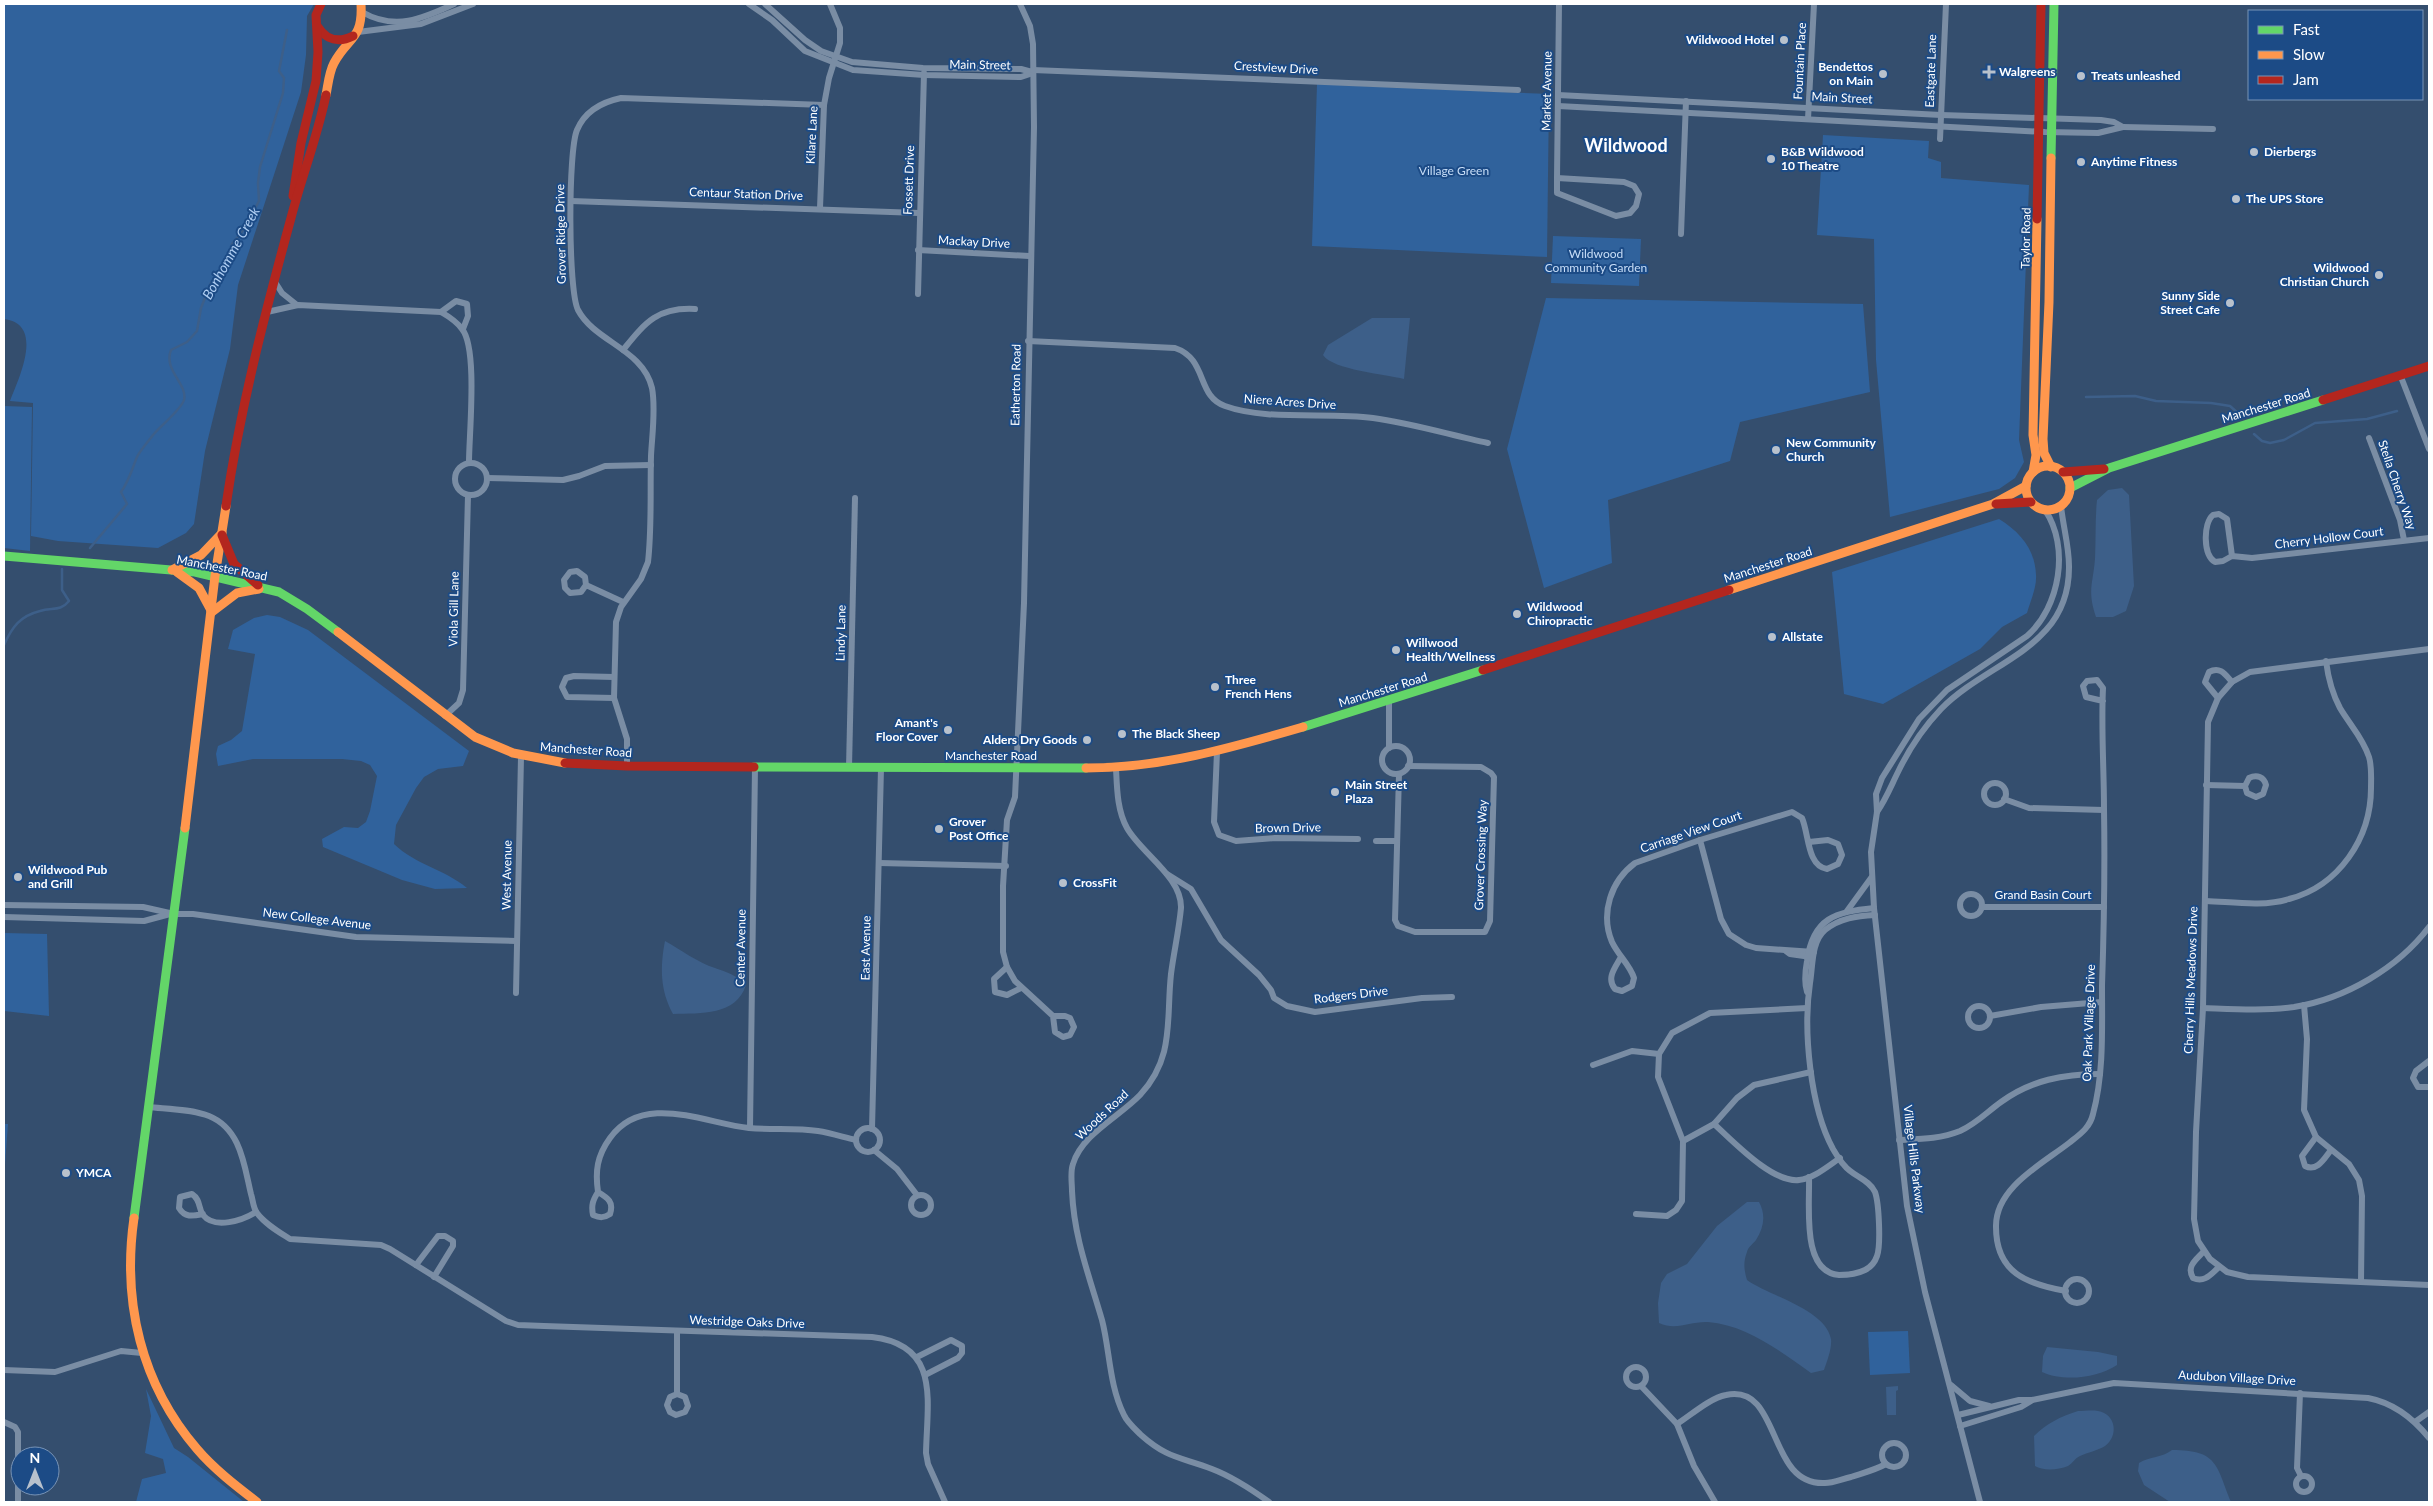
<svg xmlns="http://www.w3.org/2000/svg" width="2433" height="1506" viewBox="0 0 2433 1506" font-family="Lato,sans-serif">
  <rect width="100%" height="100%" fill="#344e6e"/>
  <g fill="#30629c">
    <path d="M4,4H314L307,16L306,55L301,92L238,285L230,349L205,451L194,524L186,533L158,548L58,541L31,536L33,403L10,401C19,378 45,324 4,319Z"/>
    <polygon points="1317,84 1549,94 1547,257 1312,246"/>
    <polygon points="1823,135 1929,141 1928,158 1941,162 1941,178 2029,185 2019,440 2024,462 2015,478 1999,489 1890,517 1876,360 1874,239 1817,235"/>
    <polygon points="1553,236 1641,239 1639,286 1551,283"/>
    <polygon points="1546,298 1863,304 1870,392 1740,422 1730,461 1608,500 1612,563 1544,588 1507,449"/>
    <polygon points="4,406 32,407 30,551 4,548"/>
    <path d="M1999,519C2020,532 2035,549 2036,575C2037,587 2030,602 2027,613L2002,627L1980,649L1883,704L1844,694L1832,572Z"/>
    <path d="M267,615L280,617L308,630L469,751L463,766L438,769L424,777L416,788L396,825L394,844C416,865 444,869 467,888L435,889L402,880L323,847L322,839L344,827L358,828L366,822L370,811L377,776L370,765L361,761L342,759H253L218,766L216,754L218,746L231,740L242,731L255,654L228,649L233,630L254,618Z"/>
    <polygon points="4,933 47,934 49,1016 4,1011"/>
    <polygon points="4,1124 8,1124 4,1178"/>
    <polygon points="1908,1331 1910,1373 1870,1375 1868,1332"/>
    <polygon points="146,1389 174,1448 188,1457 244,1502 136,1502 142,1479 166,1473 163,1459 145,1453 151,1416"/>
  </g>
  <g fill="#3d5f89">
    <path d="M1372,318H1410L1404,379C1385,374 1333,370 1323,355L1328,345Z"/>
    <path d="M2122,488L2129,495L2134,586L2126,611L2113,617H2096C2087,590 2093,584 2095,559C2096,539 2095,519 2097,500L2108,490Z"/>
    <path d="M665,941C680,949 698,963 715,968C729,973 734,974 746,985C736,1016 701,1013 673,1014C660,990 660,967 665,941Z"/>
    <path d="M1747,1202H1759C1766,1215 1764,1227 1756,1240C1753,1244 1748,1247 1747,1252C1743,1262 1744,1270 1747,1280C1769,1296 1825,1309 1831,1339C1832,1349 1827,1361 1824,1370L1811,1373C1781,1352 1747,1325 1708,1322C1690,1321 1677,1331 1659,1323L1658,1303L1661,1283L1667,1274L1687,1264L1717,1226Z"/>
    <path d="M2047,1347L2098,1352L2117,1356V1365C2098,1378 2063,1382 2042,1372L2043,1356Z"/>
    <polygon points="1898,1386 1898,1390 1896,1391 1896,1415 1887,1415 1886,1387"/>
    <path d="M2078,1411C2084,1411 2092,1410 2098,1411C2116,1414 2119,1436 2105,1446C2097,1451 2088,1452 2080,1456C2075,1458 2073,1463 2068,1466C2058,1470 2043,1471 2035,1466L2034,1436C2047,1423 2060,1417 2078,1411Z"/>
    <path d="M2172,1450C2218,1450 2216,1465 2231,1502H2170L2144,1485L2138,1471L2139,1463C2150,1456 2162,1458 2172,1450Z"/>
  </g>
  <g fill="none" stroke-linecap="round" stroke-linejoin="round">
    <g stroke="#3d5f89" stroke-width="2.5">
      <polyline points="2086,397 2135,396 2156,401 2211,403 2230,406 2240,415"/>
      <polyline points="2254,434 2262,441 2270,443 2284,440 2315,423 2367,419 2397,411"/>
      <path d="M90,548L127,504L121,492C129,481 132,469 137,457C141,449 148,442 153,435C160,426 181,410 184,400C188,384 163,370 171,350L187,342L197,331L201,308L211,283L230,255L232,244L242,232L259,201L258,183L260,167L283,93L284,78L279,71L287,30"/>
      <path d="M4,645C12,627 20,616 40,611C52,607 60,612 69,601L62,590V569"/>
    </g>
    <g stroke="#7a8da4" stroke-width="6">
      <polyline points="749,4 772,20 805,51 853,70 924,75 1021,77 1033,73"/>
      <polyline points="765,4 805,40 821,51 852,62 923,68 1021,69 1032,72"/>
      <polyline points="1020,4 1030,26 1033,44 1034,127 1024,603 1015,797 1007,820 1003,886 1003,952 1007,967 1015,981 1053,1016 1055,1032 1063,1037 1070,1035 1074,1027 1070,1018 1065,1016 1053,1016"/>
      <path d="M362,12C395,31 422,19 454,4"/>
      <polyline points="358,32 421,24 473,4"/>
      <polyline points="1033,70 1518,90"/>
      <polyline points="1558,95 1941,115 2101,120 2114,122 2123,127 2098,133 2045,132 1558,106"/>
      <polyline points="1808,119 1814,4"/>
      <polyline points="2123,127 2213,129"/>
      <polyline points="1940,139 1946,4"/>
      <polygon points="1557,178 1624,182 1634,186 1639,194 1636,206 1630,213 1616,216 1557,193"/>
      <polyline points="1557,178 1559,4"/>
      <polyline points="571,201 919,213"/>
      <polyline points="820,208 824,105 829,78 840,43 840,28 830,4"/>
      <polyline points="1681,234 1686,101"/>
      <polyline points="918,250 1029,256"/>
      <polyline points="275,282 282,293 297,305"/>
      <polyline points="918,294 924,73"/>
      <path d="M267,312L298,305L441,312C448,316 457,322 462,329C478,348 469,435 469,462"/>
      <polyline points="441,312 456,301 467,304 468,316 463,329"/>
      <path d="M1028,341L1175,348C1208,359 1196,396 1225,406C1266,421 1328,412 1373,418C1411,423 1450,435 1488,443"/>
      <path d="M623,350C645,323 657,307 695,309"/>
      <polyline points="2401,377 2429,449"/>
      <polyline points="2369,438 2400,520 2404,540"/>
      <circle cx="471" cy="479" r="16"/>
      <polyline points="487,478 563,480 579,476 605,466 651,465"/>
      <path d="M2232,556L2227,519L2219,514L2213,515C2203,523 2203,555 2215,562L2223,561L2232,556L2252,558L2429,538"/>
      <polyline points="586,585 585,577 577,571 570,572 564,580 565,588 570,593 581,592 586,585 623,602"/>
      <polyline points="2429,649 2250,672 2232,682 2218,698 2208,722 2203,1008 2196,1132 2194,1219 2198,1241 2210,1259 2227,1272 2248,1277 2429,1285"/>
      <polyline points="614,698 567,697 562,687 566,678 574,676 614,677"/>
      <path d="M2218,698L2205,682L2209,672C2220,666 2225,674 2232,682"/>
      <polyline points="1389,702 1389,748"/>
      <polyline points="445,716 459,703 463,690 468,495"/>
      <circle cx="1396" cy="760" r="14"/>
      <polyline points="1217,752 1214,822 1219,835 1236,841 1275,838 1358,839"/>
      <path d="M627,766V739L614,698L616,622L621,607L641,579L648,562C652,527 650,492 651,456C652,435 656,409 652,388C643,349 595,342 578,310C568,290 568,151 577,130C585,111 602,102 621,98L824,105"/>
      <polyline points="849,768 855,498"/>
      <path d="M1116,768C1117,788 1117,810 1127,828C1141,853 1182,877 1181,908C1179,930 1174,951 1171,974C1166,1020 1175,1057 1140,1095C1119,1117 1082,1134 1073,1164C1070,1172 1072,1183 1072,1191C1074,1238 1089,1275 1102,1320C1110,1351 1109,1385 1124,1415C1127,1422 1135,1429 1141,1435C1168,1459 1181,1457 1212,1469C1233,1477 1251,1489 1269,1502"/>
      <polyline points="1399,774 1395,920 1398,926 1415,932 1485,932 1490,921 1494,777 1491,773 1481,767 1408,766"/>
      <circle cx="1995" cy="794" r="11"/>
      <path d="M2206,785L2245,786L2247,793L2256,797L2263,794L2266,785C2264,777 2257,774 2249,778L2245,786"/>
      <polyline points="2004,799 2029,808 2104,810"/>
      <path d="M1877,812C1886,799 1891,786 1898,772C1909,749 1924,727 1941,709C1989,660 2070,649 2069,566C2069,546 2063,526 2061,506"/>
      <polyline points="1700,840 1721,919 1729,934 1746,945 1756,948 1814,952"/>
      <polyline points="1376,841 1397,841"/>
      <polyline points="879,863 1006,866"/>
      <polyline points="1167,874 1191,889 1221,940 1259,975 1271,990 1274,998 1287,1006 1315,1012 1422,998 1452,997"/>
      <circle cx="1971" cy="905" r="11"/>
      <path d="M2206,901C2233,902 2263,907 2289,899C2339,886 2371,838 2371,788C2371,778 2372,767 2369,757C2363,738 2350,725 2340,708C2332,693 2328,677 2326,661"/>
      <polyline points="4,905 143,907 174,914 193,914 356,937 517,941"/>
      <polyline points="1982,907 2104,907"/>
      <polyline points="1847,911 1871,878"/>
      <polyline points="4,917 144,921 170,914"/>
      <polyline points="1786,951 1790,954 1811,957"/>
      <path d="M1621,957C1615,968 1606,978 1615,989L1622,991L1632,986L1634,978C1630,965 1618,955 1612,942C1600,913 1611,881 1635,863L1700,840L1792,812L1802,818C1809,834 1807,866 1827,869L1838,864L1842,855L1838,844L1828,840L1809,842"/>
      <polyline points="1007,967 994,979 995,992 1007,995 1021,988"/>
      <path d="M1807,992C1804,982 1805,972 1807,961C1813,918 1835,912 1874,908"/>
      <polyline points="516,993 521,757"/>
      <polyline points="2304,1005 2307,1039 2304,1110 2316,1137 2349,1164 2359,1180 2362,1196 2361,1282"/>
      <circle cx="1979" cy="1017" r="11"/>
      <path d="M2203,1008C2233,1009 2264,1011 2294,1007C2345,999 2398,968 2429,927"/>
      <polyline points="1990,1016 2041,1007 2102,1002"/>
      <polyline points="2429,1061 2416,1071 2413,1078 2418,1087 2429,1087"/>
      <polyline points="1593,1065 1632,1051 1659,1054"/>
      <path d="M148,1107C167,1109 191,1109 209,1116C241,1129 244,1165 251,1194C253,1200 253,1208 257,1213C265,1224 279,1232 290,1239L381,1245L390,1249L506,1321L518,1325L544,1326L872,1337C941,1345 927,1401 926,1453L928,1464L945,1502"/>
      <path d="M1714,1124C1733,1141 1772,1183 1799,1180C1813,1179 1828,1166 1840,1158"/>
      <polyline points="750,1128 755,767"/>
      <circle cx="868" cy="1140" r="12"/>
      <polyline points="872,1129 881,768"/>
      <path d="M2316,1137L2302,1156L2305,1166C2317,1172 2324,1159 2331,1150"/>
      <path d="M1899,1140C1920,1139 1940,1139 1960,1131C1976,1124 1987,1112 2001,1102C2031,1080 2064,1074 2100,1074"/>
      <polyline points="1683,1141 1714,1124 1737,1098 1754,1085 1811,1072"/>
      <polyline points="874,1150 897,1169 917,1195"/>
      <path d="M1809,1177C1810,1206 1801,1272 1839,1275C1848,1275 1857,1274 1865,1270C1871,1267 1875,1262 1877,1256C1881,1245 1879,1203 1875,1192C1869,1179 1852,1176 1844,1165C1840,1161 1836,1154 1833,1149C1810,1107 1803,1030 1810,983C1813,966 1811,942 1825,930C1840,918 1857,916 1875,915"/>
      <path d="M598,1192C608,1198 614,1202 610,1214C604,1218 600,1218 593,1215C591,1205 593,1200 598,1192C595,1171 597,1156 610,1138C643,1092 704,1123 749,1128C772,1130 796,1128 818,1131C831,1133 843,1137 856,1140"/>
      <circle cx="921" cy="1205" r="10"/>
      <path d="M203,1214C193,1216 185,1218 179,1208L180,1197L192,1194C201,1200 198,1208 203,1215C215,1230 243,1220 256,1212"/>
      <polyline points="1636,1214 1667,1216 1676,1210 1682,1201 1683,1141 1658,1077 1659,1054 1672,1033 1710,1013 1807,1008"/>
      <path d="M2204,1251C2196,1260 2186,1266 2193,1278C2205,1283 2211,1274 2219,1267"/>
      <polyline points="416,1265 438,1236 445,1236 453,1241 453,1246 434,1277"/>
      <circle cx="2077" cy="1291" r="12"/>
      <path d="M2066,1291C2027,1284 1996,1273 1996,1227C1995,1188 2042,1164 2069,1143C2079,1135 2090,1128 2093,1114C2104,1074 2102,1028 2102,986C2104,927 2105,868 2104,809C2104,769 2101,728 2103,688L2097,680L2087,681L2083,686L2086,697L2103,701"/>
      <polyline points="677,1331 677,1394 670,1397 667,1405 670,1412 676,1415 685,1412 688,1406 685,1397 677,1394"/>
      <polyline points="917,1357 951,1340 962,1346 962,1353 958,1358 925,1375"/>
      <circle cx="1636" cy="1377" r="10"/>
      <polyline points="4,1370 55,1372 121,1351 142,1353"/>
      <polyline points="1951,1385 1970,1401 1989,1406"/>
      <polyline points="1641,1386 1677,1424 1694,1466 1715,1502"/>
      <polyline points="2300,1393 2297,1468 2301,1476"/>
      <path d="M1958,1415L2019,1400H2032L2114,1383L2368,1398C2394,1403 2413,1418 2429,1438"/>
      <polyline points="4,1422 15,1427 18,1432 18,1502"/>
      <polyline points="2415,1422 2429,1412"/>
      <path d="M1677,1424C1691,1415 1710,1398 1726,1395C1782,1383 1766,1486 1825,1483C1833,1483 1842,1479 1851,1477C1863,1473 1875,1470 1886,1464"/>
      <polyline points="1960,1426 2021,1407 2031,1401"/>
      <circle cx="1894" cy="1455" r="12"/>
      <circle cx="2304" cy="1484" r="8"/>
      <path d="M1980,1502L1925,1292L1907,1206L1874,908L1871,852L1877,812L1876,794L1882,778L1919,719L1947,690L2027,636C2060,607 2070,547 2045,510"/>
    </g>
    <g stroke="#63d668" stroke-width="9">
      <polyline points="2051,158 2054,4"/>
      <polyline points="2070,488 2109,468 2323,400"/>
      <polyline points="4,556 195,572 279,592 307,609 338,632"/>
      <polyline points="1303,727 1483,670"/>
      <polyline points="754,767 1086,768"/>
      <polyline points="134,1218 185,828"/>
    </g>
    <g stroke="#ff974d" stroke-width="9">
      <path d="M326,95C328,85 329,72 334,63C348,37 363,40 361,4"/>
      <circle cx="2048" cy="488" r="22"/>
      <polyline points="2051,467 2044,453 2043,439 2049,302 2051,158"/>
      <polyline points="2033,472 2036,455 2033,435 2037,219"/>
      <polyline points="172,570 201,555 222,533"/>
      <polyline points="177,572 199,588 212,612 237,593 259,589"/>
      <polyline points="1729,590 1993,504 2026,486"/>
      <polyline points="338,632 475,737 513,753 565,763"/>
      <path d="M1086,768C1161,768 1231,748 1303,727"/>
      <polyline points="185,828 215,576 226,506"/>
      <path d="M134,1218C122,1302 141,1384 197,1449C214,1469 236,1486 257,1502"/>
    </g>
    <g stroke="#b3261e" stroke-width="9">
      <path d="M318,27C326,40 339,43 353,36"/>
      <polyline points="293,196 301,143 316,81 318,52 316,15 321,4"/>
      <polyline points="2037,219 2041,4"/>
      <polyline points="2323,400 2429,366"/>
      <polyline points="2063,472 2104,469"/>
      <polyline points="1996,504 2031,502"/>
      <path d="M226,506C240,409 265,313 291,218C302,176 317,138 326,95"/>
      <polyline points="222,535 234,564 258,585"/>
      <polyline points="1483,670 1729,590"/>
      <polyline points="565,763 627,766 754,767"/>
    </g>
  </g>
  <g fill="#b8c1cc" stroke="#1c4b86" stroke-width="2">
    <circle cx="1784" cy="40" r="5"/>
    <path d="M1986.5 64.5h5v5h5v5h-5v5h-5v-5h-5v-5h5z"/>
    <circle cx="1883" cy="74" r="5"/>
    <circle cx="2081" cy="76" r="5"/>
    <circle cx="2254" cy="152" r="5"/>
    <circle cx="1771" cy="159" r="5"/>
    <circle cx="2081" cy="162" r="5"/>
    <circle cx="2236" cy="199" r="5"/>
    <circle cx="2379" cy="275" r="5"/>
    <circle cx="2230" cy="303" r="5"/>
    <circle cx="1776" cy="450" r="5"/>
    <circle cx="1517" cy="614" r="5"/>
    <circle cx="1772" cy="637" r="5"/>
    <circle cx="1396" cy="650" r="5"/>
    <circle cx="1215" cy="687" r="5"/>
    <circle cx="948" cy="730" r="5"/>
    <circle cx="1122" cy="734" r="5"/>
    <circle cx="1087" cy="740" r="5"/>
    <circle cx="1335" cy="792" r="5"/>
    <circle cx="939" cy="829" r="5"/>
    <circle cx="18" cy="877" r="5"/>
    <circle cx="1063" cy="883" r="5"/>
    <circle cx="66" cy="1173" r="5"/>
  </g>
  <g text-anchor="middle" stroke-width="4" stroke-linejoin="round" paint-order="stroke">
    <g font-size="12" font-weight="bold" fill="#fff" stroke="#1c4b86" text-anchor="start">
      <text x="1774" y="44" text-anchor="end">Wildwood Hotel</text>
      <text x="1873" y="71" text-anchor="end">Bendettos<tspan x="1873" dy="14">on Main</tspan></text>
      <text x="1999" y="76">Walgreens</text>
      <text x="2091" y="80">Treats unleashed</text>
      <text x="1781" y="156">B&amp;B Wildwood<tspan x="1781" dy="14">10 Theatre</tspan></text>
      <text x="2264" y="156">Dierbergs</text>
      <text x="2091" y="166">Anytime Fitness</text>
      <text x="2246" y="203">The UPS Store</text>
      <text x="2369" y="272" text-anchor="end">Wildwood<tspan x="2369" dy="14">Christian Church</tspan></text>
      <text x="2220" y="300" text-anchor="end">Sunny Side<tspan x="2220" dy="14">Street Cafe</tspan></text>
      <text x="1786" y="447">New Community<tspan x="1786" dy="14">Church</tspan></text>
      <text x="1527" y="611">Wildwood<tspan x="1527" dy="14">Chiropractic</tspan></text>
      <text x="1782" y="641">Allstate</text>
      <text x="1406" y="647">Willwood<tspan x="1406" dy="14">Health/Wellness</tspan></text>
      <text x="1225" y="684">Three<tspan x="1225" dy="14">French Hens</tspan></text>
      <text x="938" y="727" text-anchor="end">Amant's<tspan x="938" dy="14">Floor Cover</tspan></text>
      <text x="1132" y="738">The Black Sheep</text>
      <text x="1077" y="744" text-anchor="end">Alders Dry Goods</text>
      <text x="1345" y="789">Main Street<tspan x="1345" dy="14">Plaza</tspan></text>
      <text x="949" y="826">Grover<tspan x="949" dy="14">Post Office</tspan></text>
      <text x="28" y="874">Wildwood Pub<tspan x="28" dy="14">and Grill</tspan></text>
      <text x="1073" y="887">CrossFit</text>
      <text x="76" y="1177">YMCA</text>
    </g>
    <g font-size="12" fill="#fff" stroke="#1c4b86">
      <text transform="translate(1800 61) rotate(-87)" y="4">Fountain Place</text>
      <text transform="translate(980 65) rotate(1)" y="4">Main Street</text>
      <text transform="translate(1276 68) rotate(3)" y="4">Crestview Drive</text>
      <text transform="translate(1931 71) rotate(-88)" y="4">Eastgate Lane</text>
      <text transform="translate(1547 91) rotate(-89)" y="4">Market Avenue</text>
      <text transform="translate(1842 98) rotate(3)" y="4">Main Street</text>
      <text transform="translate(812 135) rotate(-87)" y="4">Kilare Lane</text>
      <text transform="translate(909 180) rotate(-88)" y="4">Fossett Drive</text>
      <text transform="translate(746 194) rotate(2)" y="4">Centaur Station Drive</text>
      <text transform="translate(561 234) rotate(-91)" y="4">Grover Ridge Drive</text>
      <text transform="translate(2026 238) rotate(-89)" y="4">Taylor Road</text>
      <text transform="translate(974 242) rotate(3)" y="4">Mackay Drive</text>
      <text transform="translate(1016 385) rotate(-89)" y="4">Eatherton Road</text>
      <text transform="translate(1290 402) rotate(4)" y="4">Niere Acres Drive</text>
      <text transform="translate(2266 406) rotate(-17)" y="4">Manchester Road</text>
      <text transform="translate(2397 485) rotate(71)" y="4">Stella Cherry Way</text>
      <text transform="translate(2329 538) rotate(-7)" y="4">Cherry Hollow Court</text>
      <text transform="translate(1768 565) rotate(-18)" y="4">Manchester Road</text>
      <text transform="translate(222 568) rotate(11)" y="4">Manchester Road</text>
      <text transform="translate(454 609) rotate(-89)" y="4">Viola Gill Lane</text>
      <text transform="translate(841 633) rotate(-89)" y="4">Lindy Lane</text>
      <text transform="translate(1383 690) rotate(-17)" y="4">Manchester Road</text>
      <text transform="translate(586 750) rotate(4)" y="4">Manchester Road</text>
      <text x="991" y="760">Manchester Road</text>
      <text transform="translate(1288 828) rotate(-1)" y="4">Brown Drive</text>
      <text transform="translate(1691 832) rotate(-19)" y="4">Carriage View Court</text>
      <text transform="translate(1481 855) rotate(-88)" y="4">Grover Crossing Way</text>
      <text transform="translate(507 875) rotate(-89)" y="4">West Avenue</text>
      <text x="2043" y="899">Grand Basin Court</text>
      <text transform="translate(317 919) rotate(7)" y="4">New College Avenue</text>
      <text transform="translate(741 948) rotate(-89)" y="4">Center Avenue</text>
      <text transform="translate(866 948) rotate(-89)" y="4">East Avenue</text>
      <text transform="translate(2191 980) rotate(-88)" y="4">Cherry Hills Meadows Drive</text>
      <text transform="translate(1351 995) rotate(-7)" y="4">Rodgers Drive</text>
      <text transform="translate(2089 1023) rotate(-88)" y="4">Oak Park Village Drive</text>
      <text transform="translate(1102 1115) rotate(-43)" y="4">Woods Road</text>
      <text transform="translate(1914 1159) rotate(83)" y="4">Village Hills Parkway</text>
      <text transform="translate(747 1322) rotate(2)" y="4">Westridge Oaks Drive</text>
      <text transform="translate(2237 1378) rotate(3)" y="4">Audubon Village Drive</text>
    </g>
    <g font-size="12" fill="#c8def8" stroke="#1c4b86">
      <text x="1454" y="175">Village Green</text>
      <text x="1596" y="258">Wildwood<tspan x="1596" dy="14">Community Garden</tspan></text>
    </g>
    <g font-size="14" font-style="italic" fill="#afcef3" stroke="#1c4b86">
      <text transform="translate(231 253) rotate(-61)" y="5">Bonhomme Creek</text>
    </g>
    <g font-size="18" font-weight="bold" fill="#fff" stroke="#1c4b86">
      <text x="1626" y="152">Wildwood</text>
    </g>
  </g>
  <rect width="2433" height="1506" fill="none" stroke="#ffffff" stroke-width="10"/>
  <rect x="2248" y="10" width="175" height="90" fill="#1c4b86" stroke="#7793b6"/>
  <rect x="2258" y="26" width="25" height="8" fill="#63d668" stroke="#7793b6"/>
  <text x="2293" y="35" font-size="15" fill="#ffffff">Fast</text>
  <rect x="2258" y="51" width="25" height="8" fill="#ff974d" stroke="#7793b6"/>
  <text x="2293" y="60" font-size="15" fill="#ffffff">Slow</text>
  <rect x="2258" y="76" width="25" height="8" fill="#b3261e" stroke="#7793b6"/>
  <text x="2293" y="85" font-size="15" fill="#ffffff">Jam</text>
  <g transform="translate(35 1471)"><circle r="24" fill="#1c4b86" stroke="#7793b6"/>
  <path d="M0-4L9 19L0 12L-9 19Z" fill="#b8c1cc"/>
  <text y="-8" font-size="14" font-weight="bold" text-anchor="middle" fill="#ffffff">N</text>
  </g>
</svg>
